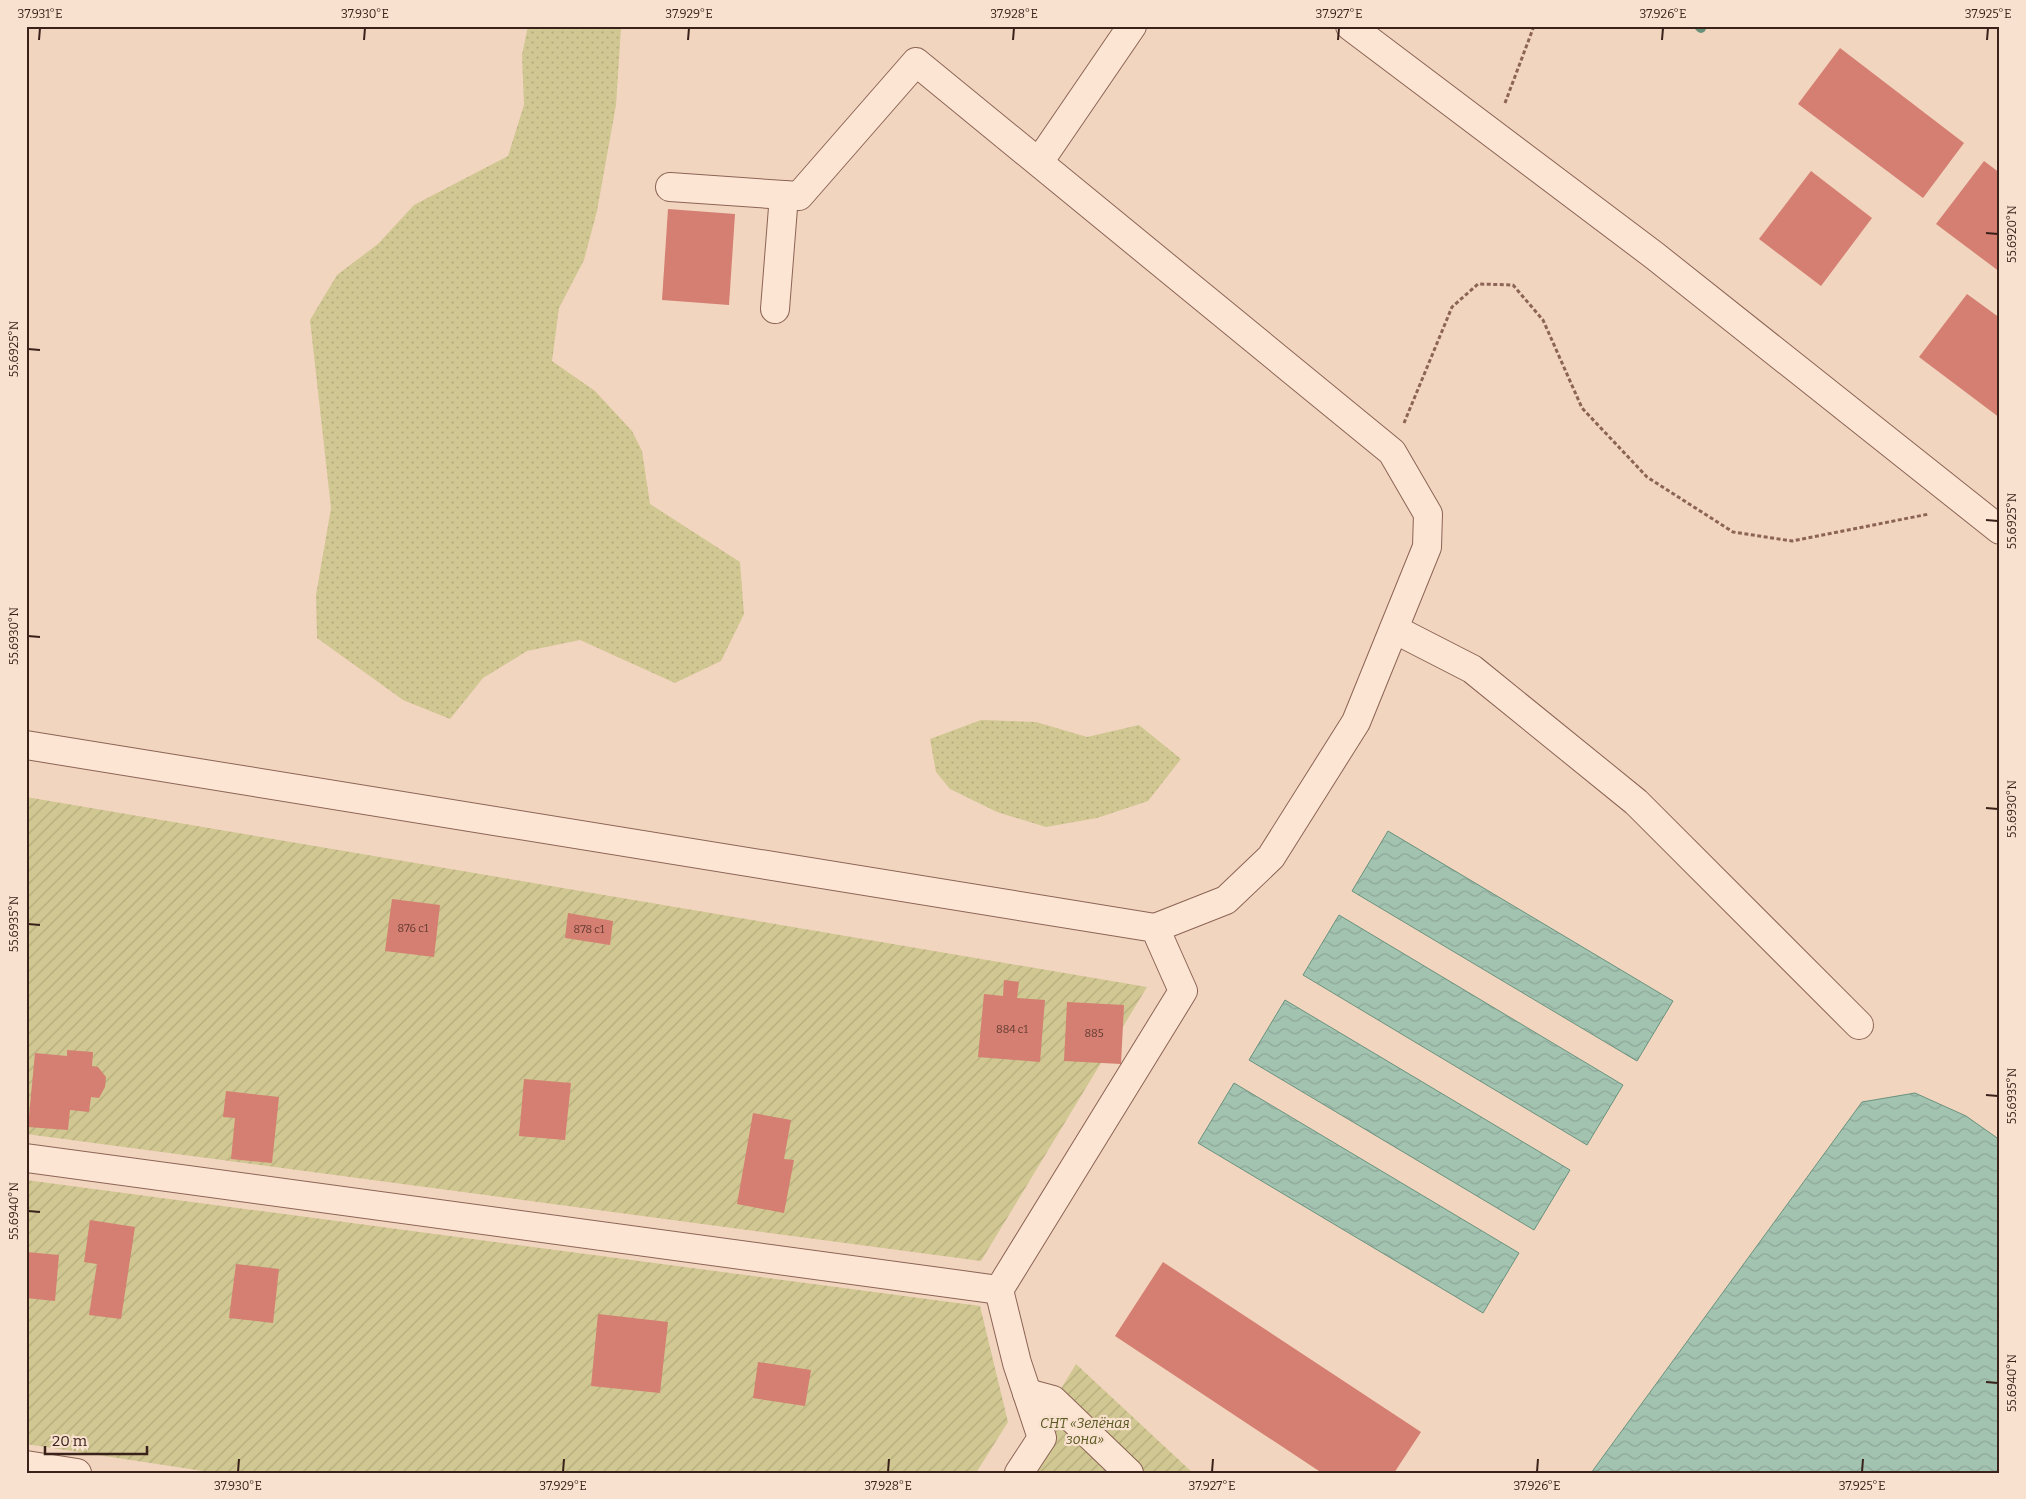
<svg xmlns="http://www.w3.org/2000/svg" width="2026" height="1499" viewBox="0 0 2026 1499" font-family="Bitter,serif">
  <defs>
    <pattern id="grass-dots" width="8" height="8" patternUnits="userSpaceOnUse" patternTransform="scale(1.25)"><rect width="8" height="8" fill="#d1c792"/><path d="M2 2h.1M6 6h.1" fill="none" stroke="#b4ab7d" stroke-width="1.8" stroke-linecap="round"/></pattern>
    <pattern id="garden-furrows" width="10" height="10" patternUnits="userSpaceOnUse" patternTransform="scale(1.25)"><rect width="10" height="10" fill="#d1c792"/><path d="M-1 1l2-2M0 10L10 0M9 11l2-2" fill="none" stroke="#b4ab7d"/></pattern>
    <pattern id="water-waves" width="16" height="10" patternUnits="userSpaceOnUse" patternTransform="scale(1.25)"><rect width="16" height="10" fill="#a3c3b1"/><path d="M0 5q4-4 8 0t8 0" fill="none" stroke="#8da798"/></pattern>
  </defs>
  <rect width="100%" height="100%" fill="#f2d5bf"/>
  <g fill="url(#grass-dots)">
    <polygon points="528,26 618,26 621,28 616,105 597,211 584,260 559,308 552,361 595,391 632,431 642,451 650,504 740,562 744,614 721,661 675,683 580,640 527,651 483,678 450,719 403,700 317,638 316,595 331,508 310,320 337,275 378,244 414,205 508,156 524,105 522,55"/>
    <polygon points="981,720 1036,722 1087,737 1139,725 1181,759 1148,801 1097,818 1046,827 997,812 950,789 936,772 930,739"/>
  </g>
  <g fill="url(#garden-furrows)">
    <polygon points="26,797 1147,987 981,1261 26,1134"/>
    <polygon points="26,1180 980,1306 1008,1422 976,1473 216,1473 26,1444"/>
    <polygon points="1076,1364 1193,1473 1010,1473"/>
  </g>
  <g fill="url(#water-waves)" stroke="#69927d">
    <polygon points="1388,831 1673,1001 1637,1061 1352,891"/>
    <polygon points="1339,915 1623,1085 1587,1145 1303,975"/>
    <polygon points="1285,1000 1570,1170 1534,1230 1249,1060"/>
    <polygon points="1234,1083 1519,1253 1483,1313 1198,1143"/>
    <polygon points="1915,1093 1966,1116 2000,1140 2000,1473 1591,1473 1862,1102"/>
  </g>
  <g fill="none" stroke-linecap="round" stroke-linejoin="round">
    <polyline stroke="#69927d" stroke-width="10" points="1699,26 1701,28"/>
  </g>
  <g fill="#d47f71">
    <polygon points="1840,48 1964,143 1923,198 1798,104"/>
    <polygon points="1984,161 2000,173 2000,272 1936,224"/>
    <polygon points="1811,171 1872,218 1821,286 1759,239"/>
    <polygon points="668,209 735,214 729,305 662,300"/>
    <polygon points="1967,294 2000,318 2000,418 1919,357"/>
    <polygon points="392,899 440,905 434,957 385,951"/>
    <polygon points="568,913 613,921 610,945 565,938"/>
    <polygon points="1004,980 1019,982 1017,998 1045,1000 1040,1062 978,1057 984,994 1003,996"/>
    <polygon points="1067,1002 1124,1005 1121,1064 1064,1061"/>
    <polygon points="67,1050 93,1052 92,1066 98,1067 106,1077 105,1087 99,1098 91,1097 89,1112 70,1110 68,1130 28,1127 35,1053 67,1056"/>
    <polygon points="524,1079 571,1083 565,1140 519,1136"/>
    <polygon points="226,1091 279,1097 272,1163 231,1159 235,1118 223,1117"/>
    <polygon points="753,1113 791,1120 784,1159 794,1160 784,1213 737,1204"/>
    <polygon points="90,1220 135,1227 121,1319 89,1315 97,1264 84,1262"/>
    <polygon points="26,1252 59,1255 55,1301 26,1298"/>
    <polygon points="1163,1262 1421,1432 1394,1473 1322,1473 1115,1336"/>
    <polygon points="236,1264 279,1269 273,1323 229,1318"/>
    <polygon points="598,1314 668,1322 660,1393 591,1386"/>
    <polygon points="758,1362 811,1370 805,1406 753,1398"/>
  </g>
  <g fill="none" stroke-linecap="round" stroke-linejoin="round">
    <g stroke="#8c6456" stroke-width="30">
      <g id="minor">
        <polyline points="1350,26 1655,256 2000,530"/>
        <polyline points="1039,162 1132,26"/>
        <polyline points="670,187 799,196 916,62 1392,452 1428,514 1427,547 1356,722 1271,857 1226,900 1155,928"/>
        <polyline points="775,309 784,195"/>
        <polyline points="1394,629 1472,669 1636,802 1859,1025"/>
        <polyline points="26,745 1155,928 1183,991 999,1290 1017,1363 1042,1438 1019,1473"/>
        <polyline points="26,1158 999,1290"/>
        <polyline points="1027,1393 1053,1400 1129,1473"/>
        <polyline points="26,1465 77,1473"/>
      </g>
    </g>
    <g stroke="#8c6456" stroke-width="3" stroke-dasharray="4 2.5" stroke-linecap="butt">
      <polyline points="1505,103 1534,26"/>
      <polyline points="1404,423 1452,307 1478,284 1513,285 1543,320 1582,408 1647,477 1733,532 1792,541 1929,514"/>
    </g>
    <use href="#minor" stroke="#fce5d3" stroke-width="28"/>
  </g>
  <path fill="none" stroke="#3a221b" stroke-width="2" d="M39,40L40,28M364,40L365,28M688,40L689,28M1013,40L1014,28M1338,40L1339,28M1662,40L1663,28M1987,40L1988,28M1986,233L1998,234M28,349L40,350M1986,520L1998,521M28,636L40,637M1986,808L1998,809M28,924L40,925M1986,1095L1998,1096M28,1211L40,1212M1986,1382L1998,1383M238,1472L239,1459M563,1472L564,1459M888,1472L889,1459M1212,1472L1213,1459M1537,1472L1538,1459M1862,1472L1863,1459"/>
  <g text-anchor="middle" stroke-width="4.5" stroke-linejoin="round" paint-order="stroke">
    <g font-size="11" fill="#603930">
      <text x="413" y="932">876 с1</text>
      <text x="589" y="933">878 с1</text>
      <text x="1012" y="1033">884 с1</text>
      <text x="1094" y="1037">885</text>
    </g>
    <g font-size="14" font-style="italic" fill="#595820" stroke="#f9e1cf">
      <text x="1085" y="1428">СНТ «Зелёная<tspan x="1085" dy="16">зона»</tspan></text>
    </g>
  </g>
  <rect width="2026" height="1499" fill="none" stroke="#f9e1cf" stroke-width="55"/>
  <path d="M45 1446v8h102v-8" fill="none" stroke="#3a221b" stroke-width="2.5"/>
  <text x="52" y="1446" font-size="15" fill="#3a221b" stroke="#f9e1cf" stroke-width="4" paint-order="stroke">20 m</text>
  <rect x="28" y="28" width="1970" height="1444" fill="none" stroke="#3a221b" stroke-width="2"/>
  <g font-size="12" text-anchor="middle" fill="#3a221b">
    <text x="40" y="18">37.931°E</text>
    <text x="365" y="18">37.930°E</text>
    <text x="689" y="18">37.929°E</text>
    <text x="1014" y="18">37.928°E</text>
    <text x="1339" y="18">37.927°E</text>
    <text x="1663" y="18">37.926°E</text>
    <text x="1988" y="18">37.925°E</text>
    <text transform="translate(2012 234) rotate(-90)" y="4">55.6920°N</text>
    <text transform="translate(14 349) rotate(-90)" y="4">55.6925°N</text>
    <text transform="translate(2012 521) rotate(-90)" y="4">55.6925°N</text>
    <text transform="translate(14 636) rotate(-90)" y="4">55.6930°N</text>
    <text transform="translate(2012 809) rotate(-90)" y="4">55.6930°N</text>
    <text transform="translate(14 924) rotate(-90)" y="4">55.6935°N</text>
    <text transform="translate(2012 1096) rotate(-90)" y="4">55.6935°N</text>
    <text transform="translate(14 1211) rotate(-90)" y="4">55.6940°N</text>
    <text transform="translate(2012 1383) rotate(-90)" y="4">55.6940°N</text>
    <text x="238" y="1490">37.930°E</text>
    <text x="563" y="1490">37.929°E</text>
    <text x="888" y="1490">37.928°E</text>
    <text x="1212" y="1490">37.927°E</text>
    <text x="1537" y="1490">37.926°E</text>
    <text x="1862" y="1490">37.925°E</text>
  </g>
</svg>
